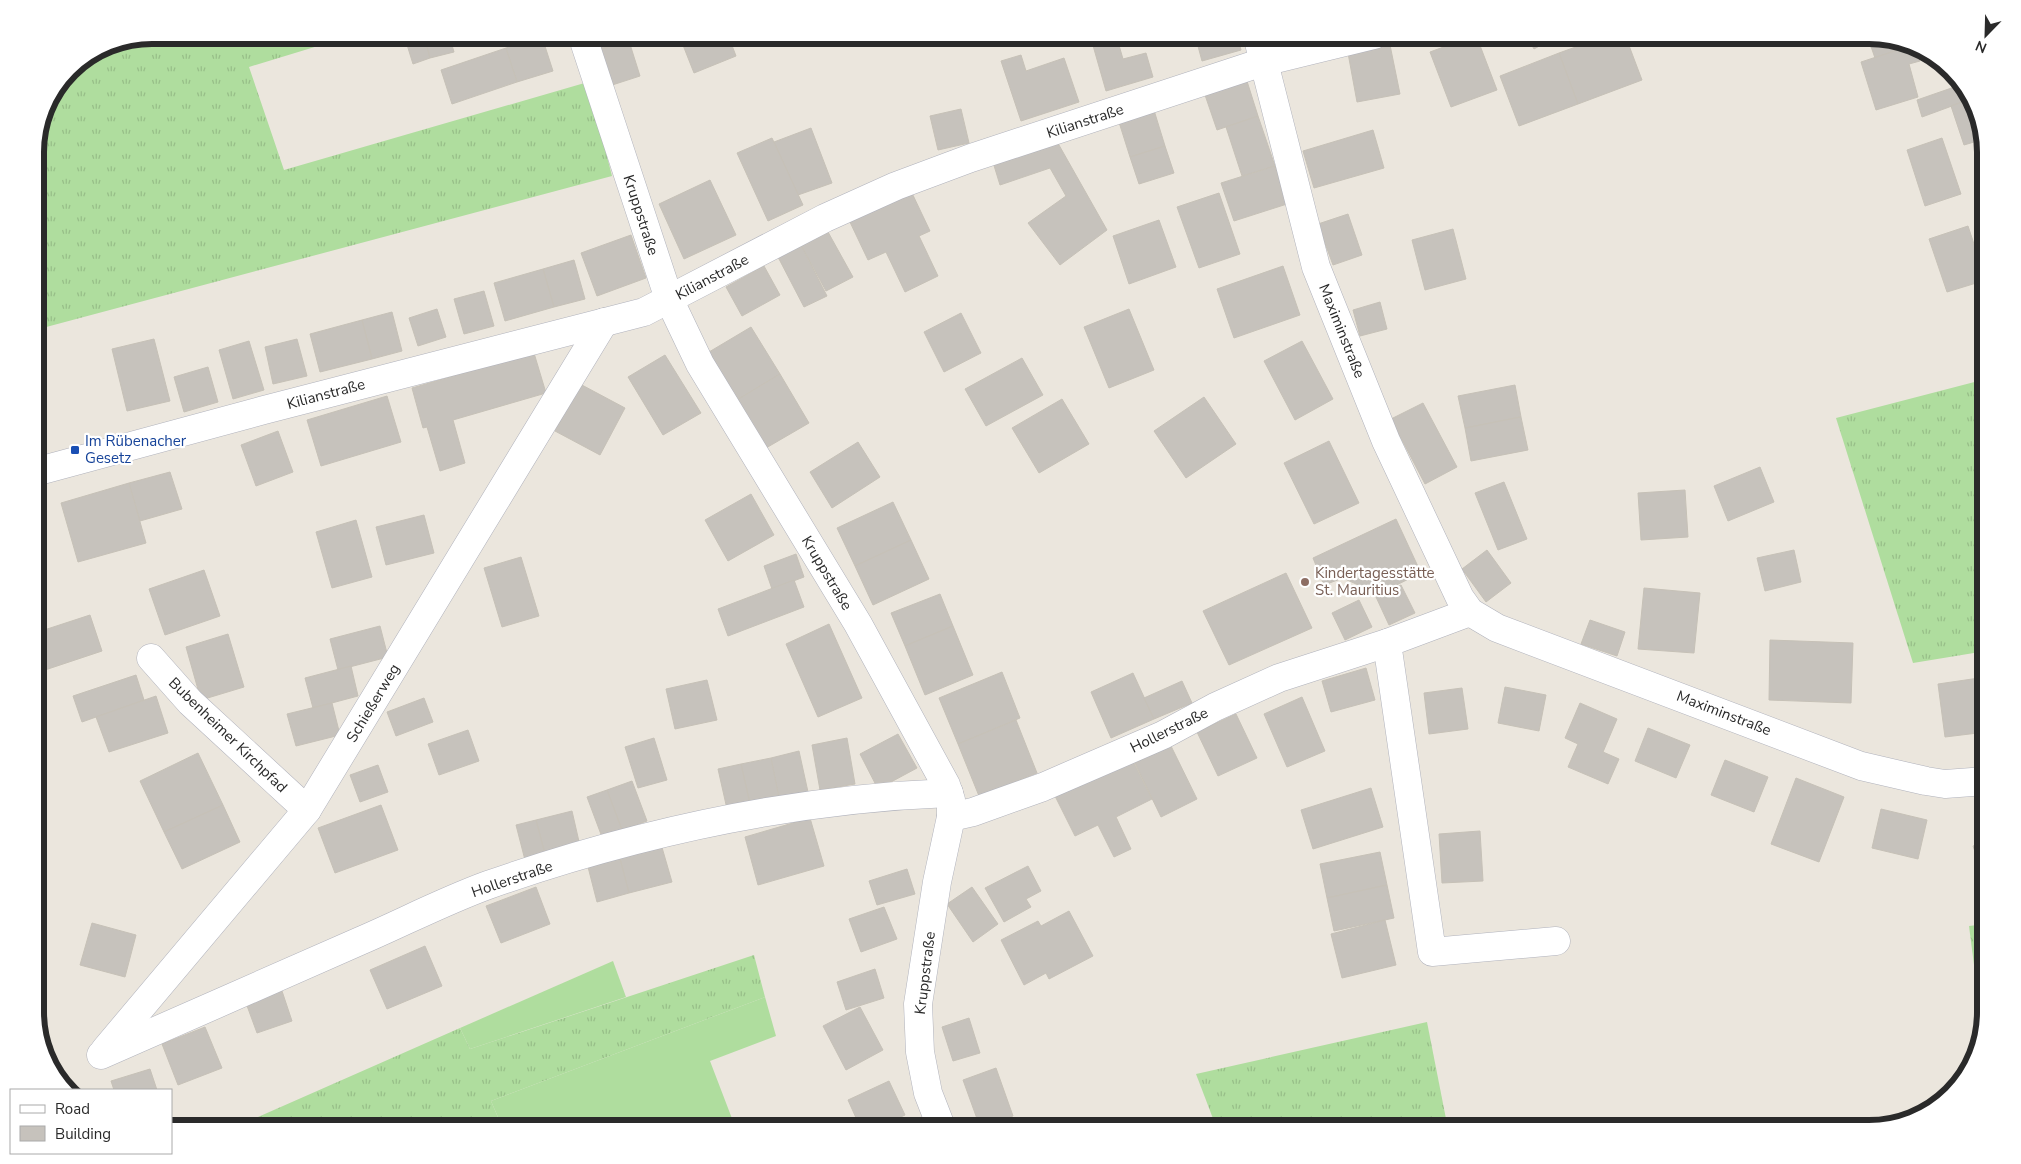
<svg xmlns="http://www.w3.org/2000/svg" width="2021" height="1164" viewBox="0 0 2021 1164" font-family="'Nunito Sans',sans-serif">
  <defs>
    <pattern id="grass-tufts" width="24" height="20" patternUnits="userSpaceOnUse" patternTransform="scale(1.25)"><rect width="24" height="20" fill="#afdd9e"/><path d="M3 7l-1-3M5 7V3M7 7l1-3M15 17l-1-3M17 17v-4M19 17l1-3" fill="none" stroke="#97be88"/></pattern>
    <pattern id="forest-crowns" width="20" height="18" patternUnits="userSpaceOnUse" patternTransform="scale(1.25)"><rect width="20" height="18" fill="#afdd9e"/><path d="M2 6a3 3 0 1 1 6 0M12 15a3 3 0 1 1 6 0" fill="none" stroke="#97be88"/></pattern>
  </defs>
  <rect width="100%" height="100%" fill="#ebe6dd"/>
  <g fill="url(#grass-tufts)">
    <polygon points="151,35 354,35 249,67 284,170 588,82 612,176 35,330 35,144 44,107 69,69 107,44"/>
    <polygon points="1986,379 1986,651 1913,663 1836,418"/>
    <polygon points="754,955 765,997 491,1101 503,1129 255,1129 251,1120 460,1028 470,1049"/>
    <polygon points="1427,1022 1448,1129 1217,1129 1196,1074"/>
  </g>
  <polygon fill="url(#forest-crowns)" points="1986,924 1986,1013 1982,1027 1969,926"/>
  <g fill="#afdd9e">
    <polygon points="613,961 626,997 470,1049 460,1028"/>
    <polygon points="765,997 776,1036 710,1061 736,1129 503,1129 491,1101"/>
  </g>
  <g fill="#c6c2bc" stroke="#c6c1b7">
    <polygon points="404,35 424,35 430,58 413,64"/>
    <polygon points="424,35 449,35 454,52 430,58"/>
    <polygon points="590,35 627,35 629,41 595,51"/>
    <polygon points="679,35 728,35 736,56 694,73"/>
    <polygon points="978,35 1014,35 980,43"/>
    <polygon points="1090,35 1116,35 1123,59 1146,53 1153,77 1106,91"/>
    <polygon points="1195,35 1237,35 1241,50 1202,61"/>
    <polygon points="1268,35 1310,35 1310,36 1270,43"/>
    <polygon points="1476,35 1497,90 1451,107 1430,52"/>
    <polygon points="1526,35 1556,35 1557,36 1534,49"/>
    <polygon points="1609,35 1625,35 1642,80 1578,104 1559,53"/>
    <polygon points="1867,35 1870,35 1910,46 1875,58"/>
    <polygon points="542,37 553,71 517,82 506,48"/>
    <polygon points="629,41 640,76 606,87 595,51"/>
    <polygon points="1390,45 1400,94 1357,102 1348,53"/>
    <polygon points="1910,46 1915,47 1920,61 1909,64 1918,97 1876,110 1861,62"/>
    <polygon points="506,48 517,82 452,104 441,70"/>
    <polygon points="1559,53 1578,104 1519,126 1500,76"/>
    <polygon points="1021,55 1026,71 1064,58 1079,102 1021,121 1001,61"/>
    <polygon points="1246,78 1258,116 1217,130 1204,92"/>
    <polygon points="1963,84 1967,87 1971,99 1922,117 1917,100"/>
    <polygon points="1971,99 1984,139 1964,145 1951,106"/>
    <polygon points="1153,107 1165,146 1130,157 1118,119"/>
    <polygon points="961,109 969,143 938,150 930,116"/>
    <polygon points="1258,116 1275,166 1242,176 1226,127"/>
    <polygon points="811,128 832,183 798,195 774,142"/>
    <polygon points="1373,130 1384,168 1314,188 1303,151"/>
    <polygon points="772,138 803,205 768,221 737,153"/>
    <polygon points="1055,138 1107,230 1060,265 1028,223 1066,196 1050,168 1000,185 992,159"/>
    <polygon points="1942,138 1961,194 1925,206 1907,150"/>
    <polygon points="1984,139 1986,144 1986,159 1978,141"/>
    <polygon points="1165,146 1174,173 1139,184 1130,157"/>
    <polygon points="1275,166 1287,204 1234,221 1221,183"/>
    <polygon points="710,180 736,235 684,259 659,204"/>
    <polygon points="911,191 930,231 919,236 938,276 905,292 886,252 868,260 849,220"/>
    <polygon points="1219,193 1240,254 1199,268 1177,207"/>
    <polygon points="1348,214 1362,255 1333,265 1318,224"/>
    <polygon points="1159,220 1176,267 1129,284 1113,236"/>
    <polygon points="1968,226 1986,280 1947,292 1929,239"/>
    <polygon points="1453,229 1466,279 1425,290 1412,240"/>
    <polygon points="828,232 853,277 826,291 801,245"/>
    <polygon points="631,235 646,278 597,296 581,253"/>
    <polygon points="801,245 827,296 804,307 778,257"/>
    <polygon points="574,260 585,299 554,307 543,269"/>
    <polygon points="764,266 780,295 742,316 726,287"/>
    <polygon points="1283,266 1300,315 1234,338 1217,289"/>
    <polygon points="543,269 554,307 505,321 494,283"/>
    <polygon points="484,291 494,326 464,334 454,299"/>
    <polygon points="1380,302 1387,329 1360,336 1353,310"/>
    <polygon points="437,309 446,337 418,346 409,318"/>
    <polygon points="1129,309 1154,370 1109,388 1084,327"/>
    <polygon points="392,312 402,351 372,359 362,320"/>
    <polygon points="961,313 981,353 944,372 924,332"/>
    <polygon points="362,320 372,359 320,372 310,334"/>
    <polygon points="751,327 780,374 737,400 709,352"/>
    <polygon points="154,339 170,401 127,411 112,349"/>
    <polygon points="297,339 307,376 273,384 265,347"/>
    <polygon points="249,341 264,390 233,399 219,350"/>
    <polygon points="1302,341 1333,399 1295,420 1264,361"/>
    <polygon points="534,353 546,393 453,420 465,463 440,471 427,427 423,428 412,388"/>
    <polygon points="665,355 701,413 663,435 628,377"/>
    <polygon points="1022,358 1043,395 986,426 965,389"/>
    <polygon points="208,367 218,402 184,412 174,377"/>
    <polygon points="780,374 809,423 766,448 737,400"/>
    <polygon points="580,384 625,408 600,455 555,431"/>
    <polygon points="1515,385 1521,417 1465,428 1458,396"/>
    <polygon points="387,396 401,442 321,466 307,420"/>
    <polygon points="1204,397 1236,444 1186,478 1154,431"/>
    <polygon points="1062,399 1089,444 1039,473 1012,428"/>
    <polygon points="1423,403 1457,467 1425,484 1391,419"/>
    <polygon points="1521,417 1528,450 1471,461 1465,428"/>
    <polygon points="278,431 293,472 256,486 241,445"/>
    <polygon points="1329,441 1359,503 1314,524 1284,463"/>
    <polygon points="858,442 880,477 832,508 810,472"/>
    <polygon points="1760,467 1774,502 1728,521 1714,486"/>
    <polygon points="170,472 182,509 140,521 129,483"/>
    <polygon points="1504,482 1527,539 1498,550 1475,493"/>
    <polygon points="129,483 146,543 78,562 61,503"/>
    <polygon points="1685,490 1688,537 1641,540 1638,493"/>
    <polygon points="751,494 774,535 728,561 705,520"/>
    <polygon points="893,502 911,540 855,566 837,528"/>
    <polygon points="424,515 434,553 386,565 376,527"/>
    <polygon points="1396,519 1421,573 1378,594 1343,578 1324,585 1313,558"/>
    <polygon points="356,520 372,577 332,588 316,532"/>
    <polygon points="35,540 42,559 35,561"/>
    <polygon points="911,540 929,579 873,605 855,566"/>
    <polygon points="1487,550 1511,583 1486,602 1462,569"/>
    <polygon points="1794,550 1801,582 1765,591 1757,558"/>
    <polygon points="796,554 804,577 772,589 764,566"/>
    <polygon points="521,557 539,616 502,627 484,568"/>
    <polygon points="204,570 220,616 165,635 149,589"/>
    <polygon points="1286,573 1312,628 1229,665 1203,611"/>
    <polygon points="794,580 804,607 728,636 718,609"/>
    <polygon points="1401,585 1415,613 1389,625 1376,597"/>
    <polygon points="1644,588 1700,593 1694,653 1638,649"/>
    <polygon points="940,594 953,626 905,646 891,613"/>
    <polygon points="1359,600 1372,627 1345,640 1332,613"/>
    <polygon points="90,615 102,651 45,670 35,641 35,633"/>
    <polygon points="1590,620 1625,632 1617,656 1581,644"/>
    <polygon points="829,624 862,698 818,717 786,644"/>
    <polygon points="380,626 388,657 338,670 330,639"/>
    <polygon points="953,626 973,675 925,695 905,646"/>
    <polygon points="228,634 244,687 201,700 186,647"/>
    <polygon points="1770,640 1853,643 1851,703 1769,700"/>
    <polygon points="351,666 358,696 313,708 305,678"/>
    <polygon points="1366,668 1375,700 1331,712 1322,681"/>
    <polygon points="1002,672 1020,718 958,744 939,698"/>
    <polygon points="1133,673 1154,719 1111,738 1091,692"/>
    <polygon points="136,675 144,700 82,722 73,696"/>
    <polygon points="1986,677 1986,732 1945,737 1938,684"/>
    <polygon points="707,680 717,720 675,729 666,689"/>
    <polygon points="1182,681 1192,703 1154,719 1144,698"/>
    <polygon points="1505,687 1546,695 1539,731 1498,723"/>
    <polygon points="1462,688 1468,729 1429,734 1424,693"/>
    <polygon points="156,696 168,733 109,752 96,717"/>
    <polygon points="1302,697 1325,751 1287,767 1264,714"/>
    <polygon points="424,698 433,722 396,736 387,712"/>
    <polygon points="332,703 340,735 296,746 287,714"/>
    <polygon points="1580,703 1617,719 1603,752 1619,759 1608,784 1568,767 1578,744 1565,738"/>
    <polygon points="1236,714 1257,758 1218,776 1197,732"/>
    <polygon points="1016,720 1037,773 979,796 958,744"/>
    <polygon points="1648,728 1690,745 1676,778 1635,761"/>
    <polygon points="468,730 479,761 439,775 428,744"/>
    <polygon points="898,734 917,768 878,789 860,754"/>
    <polygon points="654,738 667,780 638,788 625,747"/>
    <polygon points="847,738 855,784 820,790 812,745"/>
    <polygon points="1171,746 1197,799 1161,817 1135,763"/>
    <polygon points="799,751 808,792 779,798 771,758"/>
    <polygon points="198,753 223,805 164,832 140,781"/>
    <polygon points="771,758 779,798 750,804 741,764"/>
    <polygon points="1132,759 1152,799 1116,817 1131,849 1114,857 1098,825 1075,836 1055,796"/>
    <polygon points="1725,760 1768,777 1754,812 1711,795"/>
    <polygon points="741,764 750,804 727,809 718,769"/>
    <polygon points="378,765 388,792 360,802 350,775"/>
    <polygon points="1796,778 1844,797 1819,862 1771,844"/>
    <polygon points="632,781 647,821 622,830 607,790"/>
    <polygon points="1371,788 1383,827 1313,849 1301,810"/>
    <polygon points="607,790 622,830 602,837 587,797"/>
    <polygon points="223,805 240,842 182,869 164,832"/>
    <polygon points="381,805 398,850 335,873 318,828"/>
    <polygon points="1881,809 1927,820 1918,859 1872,848"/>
    <polygon points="572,811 580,846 545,854 536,820"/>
    <polygon points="810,818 824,866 758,885 745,837"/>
    <polygon points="536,820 545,854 525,860 516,825"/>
    <polygon points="1480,831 1483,881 1442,883 1439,834"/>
    <polygon points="1986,841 1986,883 1973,846"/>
    <polygon points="661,844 672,882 629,893 619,855"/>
    <polygon points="1380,852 1387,885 1327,898 1320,864"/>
    <polygon points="619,855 629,893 597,902 587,863"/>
    <polygon points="1028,866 1041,891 1026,899 1031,907 1004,922 985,888"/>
    <polygon points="907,869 915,894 877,905 869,881"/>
    <polygon points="1387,885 1394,918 1334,931 1327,898"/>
    <polygon points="536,887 550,924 501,943 486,906"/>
    <polygon points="972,887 998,924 973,942 947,904"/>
    <polygon points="884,907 897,939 861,952 849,919"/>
    <polygon points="1069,911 1093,956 1049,979 1046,973 1024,985 1001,940 1038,921 1041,926"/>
    <polygon points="1385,920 1396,965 1342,978 1331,934"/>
    <polygon points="92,923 136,935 125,977 80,965"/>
    <polygon points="425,946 442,986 387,1009 370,970"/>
    <polygon points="875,969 884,998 846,1010 837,982"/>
    <polygon points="282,991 292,1021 257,1033 246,1003"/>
    <polygon points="860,1007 883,1050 846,1070 823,1026"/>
    <polygon points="969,1018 980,1053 953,1061 942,1027"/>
    <polygon points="36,1022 53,1047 46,1052"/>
    <polygon points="205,1027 222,1068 178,1085 162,1044"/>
    <polygon points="996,1068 1013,1116 980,1127 963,1080"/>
    <polygon points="150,1069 157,1090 114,1090 111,1081"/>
    <polygon points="889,1081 905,1115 875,1129 861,1129 848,1100"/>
  </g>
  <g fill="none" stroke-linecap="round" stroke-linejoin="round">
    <g stroke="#b0b2bc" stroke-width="29">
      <g id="minor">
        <polyline points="582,35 669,299 700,364 858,624 946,785 951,800 951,817 937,882 918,1004 920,1052 928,1093 942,1129"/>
        <polyline points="1257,35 1316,267 1386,441 1460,598 1470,612 1497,628 1861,766 1926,781 1945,784 1986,781"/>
        <polyline points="1470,612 1387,643 1432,952 1556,941"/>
        <polyline points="151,658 190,702 307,810"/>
        <polyline points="951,817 973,812 1043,787 1163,735 1215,707 1279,678 1387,643"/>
        <polyline points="105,1050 307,810 604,322"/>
        <path d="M101,1055C187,1017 274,979 360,941C402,923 444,901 488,885C636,833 791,799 949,793"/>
      </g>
    </g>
    <g stroke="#b0b2bc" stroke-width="29">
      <polyline id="tertiary" points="35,472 264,410 644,312 825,218 896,186 971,158 1263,62 1374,35"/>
    </g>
    <use href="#minor" stroke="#fff" stroke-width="28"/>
    <use href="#tertiary" stroke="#fff" stroke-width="28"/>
  </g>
  <rect fill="#1a4fb4" stroke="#fff" stroke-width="2" x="70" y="445" width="10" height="10" rx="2.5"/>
  <circle fill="#8d6e63" stroke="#fff" stroke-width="2" cx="1305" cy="582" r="5"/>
  <g text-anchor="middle" stroke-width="4.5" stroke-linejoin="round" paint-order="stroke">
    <g font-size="15" fill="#2a2a2a" stroke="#fff">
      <text transform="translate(1085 121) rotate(-18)" y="5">Kilianstraße</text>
      <text transform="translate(641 215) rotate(72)" y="5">Kruppstraße</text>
      <text transform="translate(712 277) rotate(-28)" y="5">Kilianstraße</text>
      <text transform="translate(1342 331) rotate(68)" y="5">Maximinstraße</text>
      <text transform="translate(326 394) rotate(-15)" y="5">Kilianstraße</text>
      <text transform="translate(827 573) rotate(59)" y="5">Kruppstraße</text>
      <text transform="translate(373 703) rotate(-59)" y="5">Schießerweg</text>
      <text transform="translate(1724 713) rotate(21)" y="5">Maximinstraße</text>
      <text transform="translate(1169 730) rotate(-26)" y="5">Hollerstraße</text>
      <text transform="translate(228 735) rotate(44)" y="5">Bubenheimer Kirchpfad</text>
      <text transform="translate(512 879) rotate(-19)" y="5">Hollerstraße</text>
      <text transform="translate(925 973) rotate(-83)" y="5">Kruppstraße</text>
    </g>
    <g font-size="15" fill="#164399" stroke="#fff" text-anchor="start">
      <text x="85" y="446">Im Rübenacher<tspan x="85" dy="17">Gesetz</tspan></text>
    </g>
    <g font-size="15" fill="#785e54" stroke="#fff" text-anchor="start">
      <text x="1315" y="578">Kindertagesstätte<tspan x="1315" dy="17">St. Mauritius</tspan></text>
    </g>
  </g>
  <path d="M0 0H2021V1164H0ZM152 44H1869A108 108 0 0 1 1977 152V1012A108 108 0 0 1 1869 1120H152A108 108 0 0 1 44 1012V152A108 108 0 0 1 152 44Z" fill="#fff" fill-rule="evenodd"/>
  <path fill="none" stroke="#2a2a2a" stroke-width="6" d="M152 44H1869A108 108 0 0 1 1977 152V1012A108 108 0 0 1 1869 1120H152A108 108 0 0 1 44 1012V152A108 108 0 0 1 152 44Z"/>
  <rect x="10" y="1089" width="162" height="65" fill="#ffffff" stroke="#aaaaaa"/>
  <rect x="20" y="1105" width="25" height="8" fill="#ffffff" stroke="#aaaaaa"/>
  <text x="55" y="1114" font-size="15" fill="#2a2a2a">Road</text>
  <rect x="20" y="1126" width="25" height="15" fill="#c6c2bc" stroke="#aaaaaa"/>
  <text x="55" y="1139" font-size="15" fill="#2a2a2a">Building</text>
  <g transform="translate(1986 35) rotate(203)" stroke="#ffffff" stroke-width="4" paint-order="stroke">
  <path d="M0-4L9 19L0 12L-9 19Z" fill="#2a2a2a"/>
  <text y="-8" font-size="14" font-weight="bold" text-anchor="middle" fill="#2a2a2a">N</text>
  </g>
</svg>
